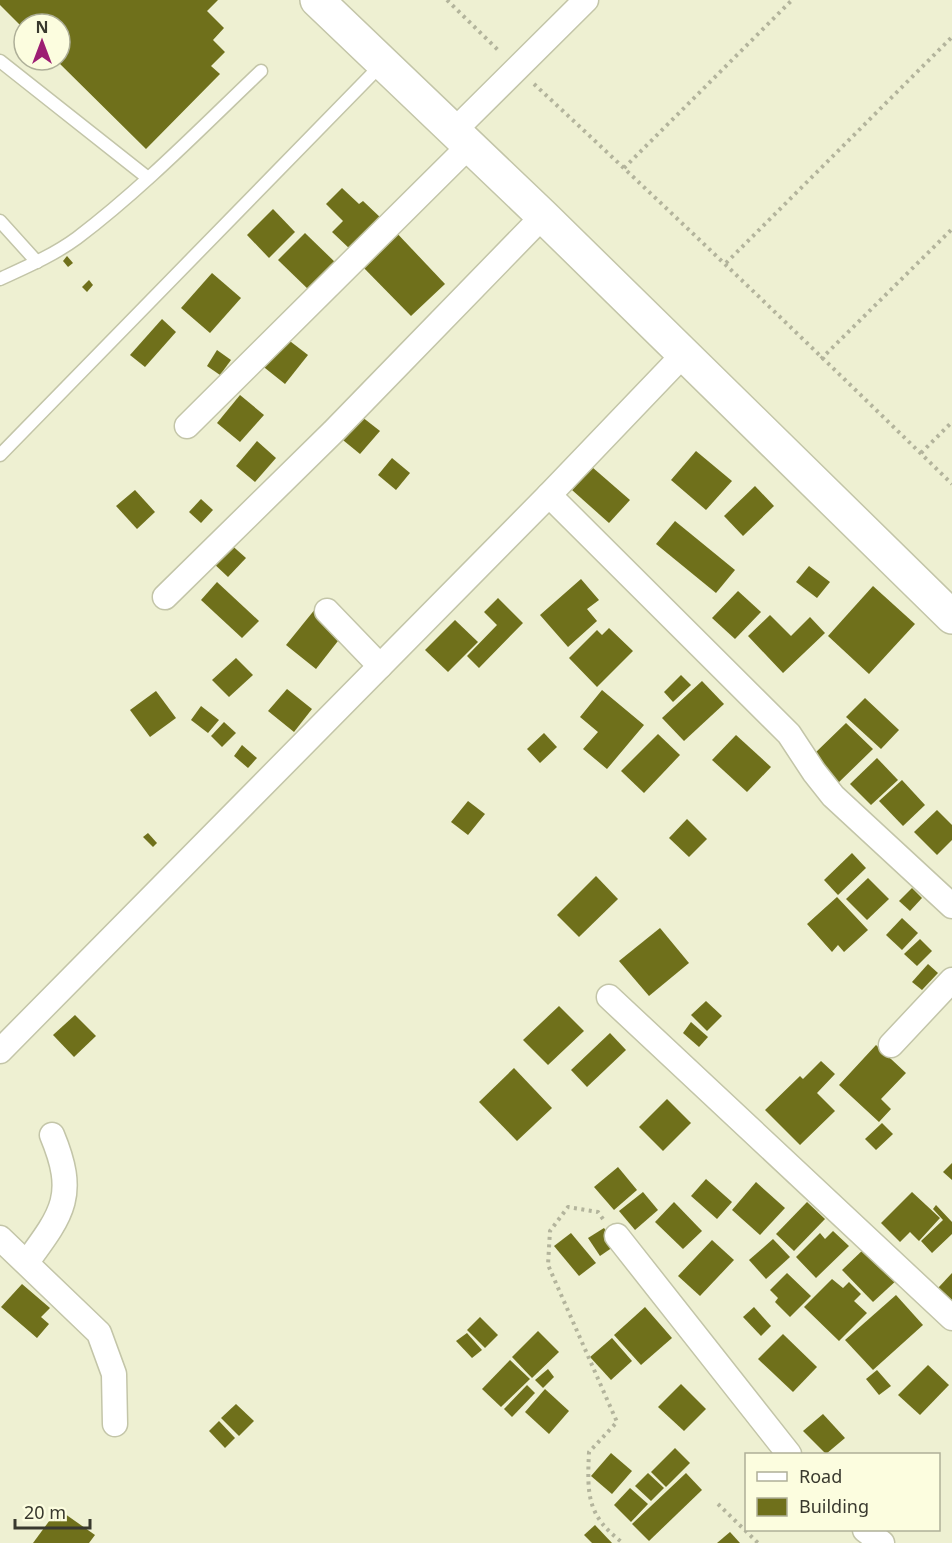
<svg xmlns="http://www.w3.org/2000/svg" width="952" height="1543" viewBox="0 0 952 1543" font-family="'Noto Sans',sans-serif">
  <rect width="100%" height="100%" fill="#eef0d2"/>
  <g fill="#6f701b">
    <polygon points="0,0 218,0 207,11 224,28 213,40 225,52 211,66 220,74 146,149 56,60 60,60 60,24 24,24 24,29 0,5"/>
    <polygon points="342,188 359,204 363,201 382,219 351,250 332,232 343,221 326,204"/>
    <polygon points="273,209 295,232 269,258 247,235"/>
    <polygon points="393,229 445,284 411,316 359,263"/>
    <polygon points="305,233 339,266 312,293 278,260"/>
    <polygon points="67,256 73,263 68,267 63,261"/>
    <polygon points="212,273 241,298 210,333 181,308"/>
    <polygon points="89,280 93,285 87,292 82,287"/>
    <polygon points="162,319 176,332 145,367 130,355"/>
    <polygon points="282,335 308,355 285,384 260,364"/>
    <polygon points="217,350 231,360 220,375 207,366"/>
    <polygon points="240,395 264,415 240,442 217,423"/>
    <polygon points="357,413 380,431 360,454 338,436"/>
    <polygon points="257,441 276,458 255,482 236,466"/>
    <polygon points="696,451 732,481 706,510 671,480"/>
    <polygon points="392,458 410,473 396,490 378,475"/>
    <polygon points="592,467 630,500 609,523 572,490"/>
    <polygon points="755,486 774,506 743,536 724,516"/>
    <polygon points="135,490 155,512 137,529 116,506"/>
    <polygon points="201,499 213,510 201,523 189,512"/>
    <polygon points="675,521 735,570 716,593 656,544"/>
    <polygon points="228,542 246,558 228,577 211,561"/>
    <polygon points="809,566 830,582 817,598 796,582"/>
    <polygon points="581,579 599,600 587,609 597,621 568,647 540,615"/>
    <polygon points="217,582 259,621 242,638 201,600"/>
    <polygon points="873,586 915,624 869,674 828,636"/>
    <polygon points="738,591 761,612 735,639 712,618"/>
    <polygon points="498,598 523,623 479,668 467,656 497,625 484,612"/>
    <polygon points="316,608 345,632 316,669 286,645"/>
    <polygon points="770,615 791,636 810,617 825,633 783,673 748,636"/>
    <polygon points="455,620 478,642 448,672 425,650"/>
    <polygon points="609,628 633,651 597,687 569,658 597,630 602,635"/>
    <polygon points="236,658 253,675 229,697 212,680"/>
    <polygon points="681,675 691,685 673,702 664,692"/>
    <polygon points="702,681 724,704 684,741 662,718"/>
    <polygon points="287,689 312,709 294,732 268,711"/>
    <polygon points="602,690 644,725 607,769 583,749 598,732 580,717"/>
    <polygon points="156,691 176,718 150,737 130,710"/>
    <polygon points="865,698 899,730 881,749 846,717"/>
    <polygon points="201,706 219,720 208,733 191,720"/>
    <polygon points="224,722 236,733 222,747 211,736"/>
    <polygon points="846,723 873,749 835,786 819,769 824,764 814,754"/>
    <polygon points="544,733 557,747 540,763 527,749"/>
    <polygon points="658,734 680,755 644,793 621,771"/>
    <polygon points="736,735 771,767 747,792 712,760"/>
    <polygon points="242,745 257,758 248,768 234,756"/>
    <polygon points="877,758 898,780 871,805 850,784"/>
    <polygon points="902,780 925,805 903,826 879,801"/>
    <polygon points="468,801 485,814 468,835 451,822"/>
    <polygon points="937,810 952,825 952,840 937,855 914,832"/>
    <polygon points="687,819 707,839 689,857 669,838"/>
    <polygon points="148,833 157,843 153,847 143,837"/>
    <polygon points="852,853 866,868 838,895 824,880"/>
    <polygon points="596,876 618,899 579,937 557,915"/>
    <polygon points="868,878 889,899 867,920 846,899"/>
    <polygon points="912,888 922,898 910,911 899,901"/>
    <polygon points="837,897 868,930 844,952 838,945 832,952 807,924"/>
    <polygon points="902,918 918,933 902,950 886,935"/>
    <polygon points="660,928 689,963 649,996 619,961"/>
    <polygon points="920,939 932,951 917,966 904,954"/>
    <polygon points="928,964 938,973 922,990 912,982"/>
    <polygon points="706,1001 722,1016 707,1031 691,1015"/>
    <polygon points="559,1006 584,1031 548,1065 523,1040"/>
    <polygon points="75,1015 96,1036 74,1057 53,1035"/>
    <polygon points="691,1022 708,1037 699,1047 683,1033"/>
    <polygon points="610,1033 626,1050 587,1087 571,1070"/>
    <polygon points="876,1045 906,1073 881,1099 891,1109 879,1122 839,1085"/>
    <polygon points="821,1061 835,1074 817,1093 835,1111 800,1145 765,1110 800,1076 803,1079"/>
    <polygon points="514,1068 552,1108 517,1141 479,1102"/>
    <polygon points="667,1099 691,1123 663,1151 639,1127"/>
    <polygon points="882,1123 893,1134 876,1150 865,1139"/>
    <polygon points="952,1163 952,1180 943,1172"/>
    <polygon points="618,1167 637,1190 614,1210 594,1187"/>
    <polygon points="706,1179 732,1202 717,1219 691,1196"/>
    <polygon points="756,1182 785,1208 760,1235 732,1210"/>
    <polygon points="643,1192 658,1210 635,1230 619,1211"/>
    <polygon points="912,1192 940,1218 919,1241 910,1232 900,1242 881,1223"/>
    <polygon points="674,1202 702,1231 683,1249 655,1222"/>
    <polygon points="807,1202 825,1219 794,1251 776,1234"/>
    <polygon points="936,1205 952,1222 952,1234 932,1253 921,1241 943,1220 933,1209"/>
    <polygon points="604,1228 616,1245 600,1256 588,1238"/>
    <polygon points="833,1231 849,1246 816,1278 796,1257 820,1233 825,1239"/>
    <polygon points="571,1233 596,1263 579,1276 554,1246"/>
    <polygon points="773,1239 790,1257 766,1279 749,1260"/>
    <polygon points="712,1240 734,1260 700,1296 678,1276"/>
    <polygon points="867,1246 898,1279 873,1302 842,1270"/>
    <polygon points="787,1273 811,1296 790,1317 775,1302 778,1298 770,1290"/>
    <polygon points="952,1273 952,1302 938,1288"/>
    <polygon points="832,1279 843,1288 849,1282 861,1294 854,1301 867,1313 839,1341 804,1307"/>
    <polygon points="22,1284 50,1308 41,1317 49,1324 37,1338 1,1307"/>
    <polygon points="896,1295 923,1325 873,1370 845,1340"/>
    <polygon points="645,1307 672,1338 641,1365 614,1335"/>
    <polygon points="754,1307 771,1326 761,1336 743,1317"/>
    <polygon points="480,1317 498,1335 485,1348 467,1330"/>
    <polygon points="538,1331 559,1352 532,1378 512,1357"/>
    <polygon points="467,1333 482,1350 472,1358 456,1341"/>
    <polygon points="783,1334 817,1367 793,1392 758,1359"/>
    <polygon points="612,1338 632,1361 611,1380 590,1357"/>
    <polygon points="510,1360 530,1379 501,1407 482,1389"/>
    <polygon points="928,1365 949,1385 920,1415 898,1395"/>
    <polygon points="548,1369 554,1377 543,1388 535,1380"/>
    <polygon points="877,1370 891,1386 879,1395 866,1379"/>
    <polygon points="681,1384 706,1409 684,1431 658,1407"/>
    <polygon points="527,1385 535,1393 512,1417 504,1409"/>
    <polygon points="545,1389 569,1411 549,1434 525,1412"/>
    <polygon points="236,1404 254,1421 239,1436 221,1418"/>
    <polygon points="823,1414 845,1438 826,1454 803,1431"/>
    <polygon points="219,1421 235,1438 225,1448 209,1431"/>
    <polygon points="675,1448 690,1463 666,1487 651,1472"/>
    <polygon points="611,1453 632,1471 612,1494 591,1476"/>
    <polygon points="648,1473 664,1488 651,1501 635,1486"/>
    <polygon points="686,1473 702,1490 649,1541 632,1524"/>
    <polygon points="630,1488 648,1504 631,1522 614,1505"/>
    <polygon points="58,1509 95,1535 89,1543 33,1543"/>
    <polygon points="595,1525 612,1543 592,1543 584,1535"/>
    <polygon points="730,1532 740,1543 717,1543"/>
  </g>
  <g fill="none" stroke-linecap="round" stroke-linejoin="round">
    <g stroke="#c3c5a8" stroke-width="15">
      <g id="lane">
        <polyline points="0,61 148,178"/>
        <polyline points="0,221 37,262"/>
        <path d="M0,279C26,267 54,255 77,238C143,188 201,128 261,71"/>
        <polyline points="0,455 383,63"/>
      </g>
    </g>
    <g stroke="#c3c5a8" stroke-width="27">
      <g id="street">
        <polyline points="455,130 586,0"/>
        <polyline points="187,426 470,145"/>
        <polyline points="549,495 789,734 814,772 833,796 952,906"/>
        <polyline points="165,597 333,432 543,216"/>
        <polyline points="327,611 380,666"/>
        <polyline points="609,997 952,1318"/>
        <polyline points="891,1045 952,980"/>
        <polyline points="0,1051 549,495 683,355"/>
        <polyline points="617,1236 789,1454"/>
        <polyline points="0,1238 99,1333 114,1374 115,1424"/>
        <path d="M27,1262C63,1213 77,1195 52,1135"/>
        <polyline points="865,1530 882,1543"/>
      </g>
    </g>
    <g stroke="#c3c5a8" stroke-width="36">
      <polyline id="secondary" points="317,0 543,216 952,617"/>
    </g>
    <g stroke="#b3b49c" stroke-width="4" stroke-dasharray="3 4.5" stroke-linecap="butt">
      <polyline points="447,0 500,52"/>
      <path d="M534,84C675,215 814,349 952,484"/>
      <polyline points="624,168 792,0"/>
      <polyline points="726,263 952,37"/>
      <polyline points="821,359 952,229"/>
      <polyline points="921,453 952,422"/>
      <path d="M603,1219L598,1212L568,1207L550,1231L548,1265L617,1422L589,1452C587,1495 587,1516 623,1543"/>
      <polyline points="718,1504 758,1543"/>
    </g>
    <use href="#lane" stroke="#fff" stroke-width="12"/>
    <use href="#street" stroke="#fff" stroke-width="24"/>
    <use href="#secondary" stroke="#fff" stroke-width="33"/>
  </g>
  <rect x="745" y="1453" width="195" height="78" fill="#fcfddf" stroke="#aeaf98" stroke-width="1.5"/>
  <rect x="757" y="1472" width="30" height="9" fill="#ffffff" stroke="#aeaf98" stroke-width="1.5"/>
  <text x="799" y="1483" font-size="18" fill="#39392e">Road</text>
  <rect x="757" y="1498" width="30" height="18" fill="#6f701b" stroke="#aeaf98" stroke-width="1.5"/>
  <text x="799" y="1513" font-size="18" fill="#39392e">Building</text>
  <g transform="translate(42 42)"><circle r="28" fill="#fcfddf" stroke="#aeaf98" stroke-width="1.5"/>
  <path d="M0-4.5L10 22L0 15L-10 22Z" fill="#9d1e73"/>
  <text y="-9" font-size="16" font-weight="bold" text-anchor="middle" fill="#39392e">N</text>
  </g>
  <path d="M15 1519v9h75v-9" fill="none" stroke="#39392e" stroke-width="3"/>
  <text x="24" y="1519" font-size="18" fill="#39392e" stroke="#fcfddf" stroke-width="4.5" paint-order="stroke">20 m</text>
</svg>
